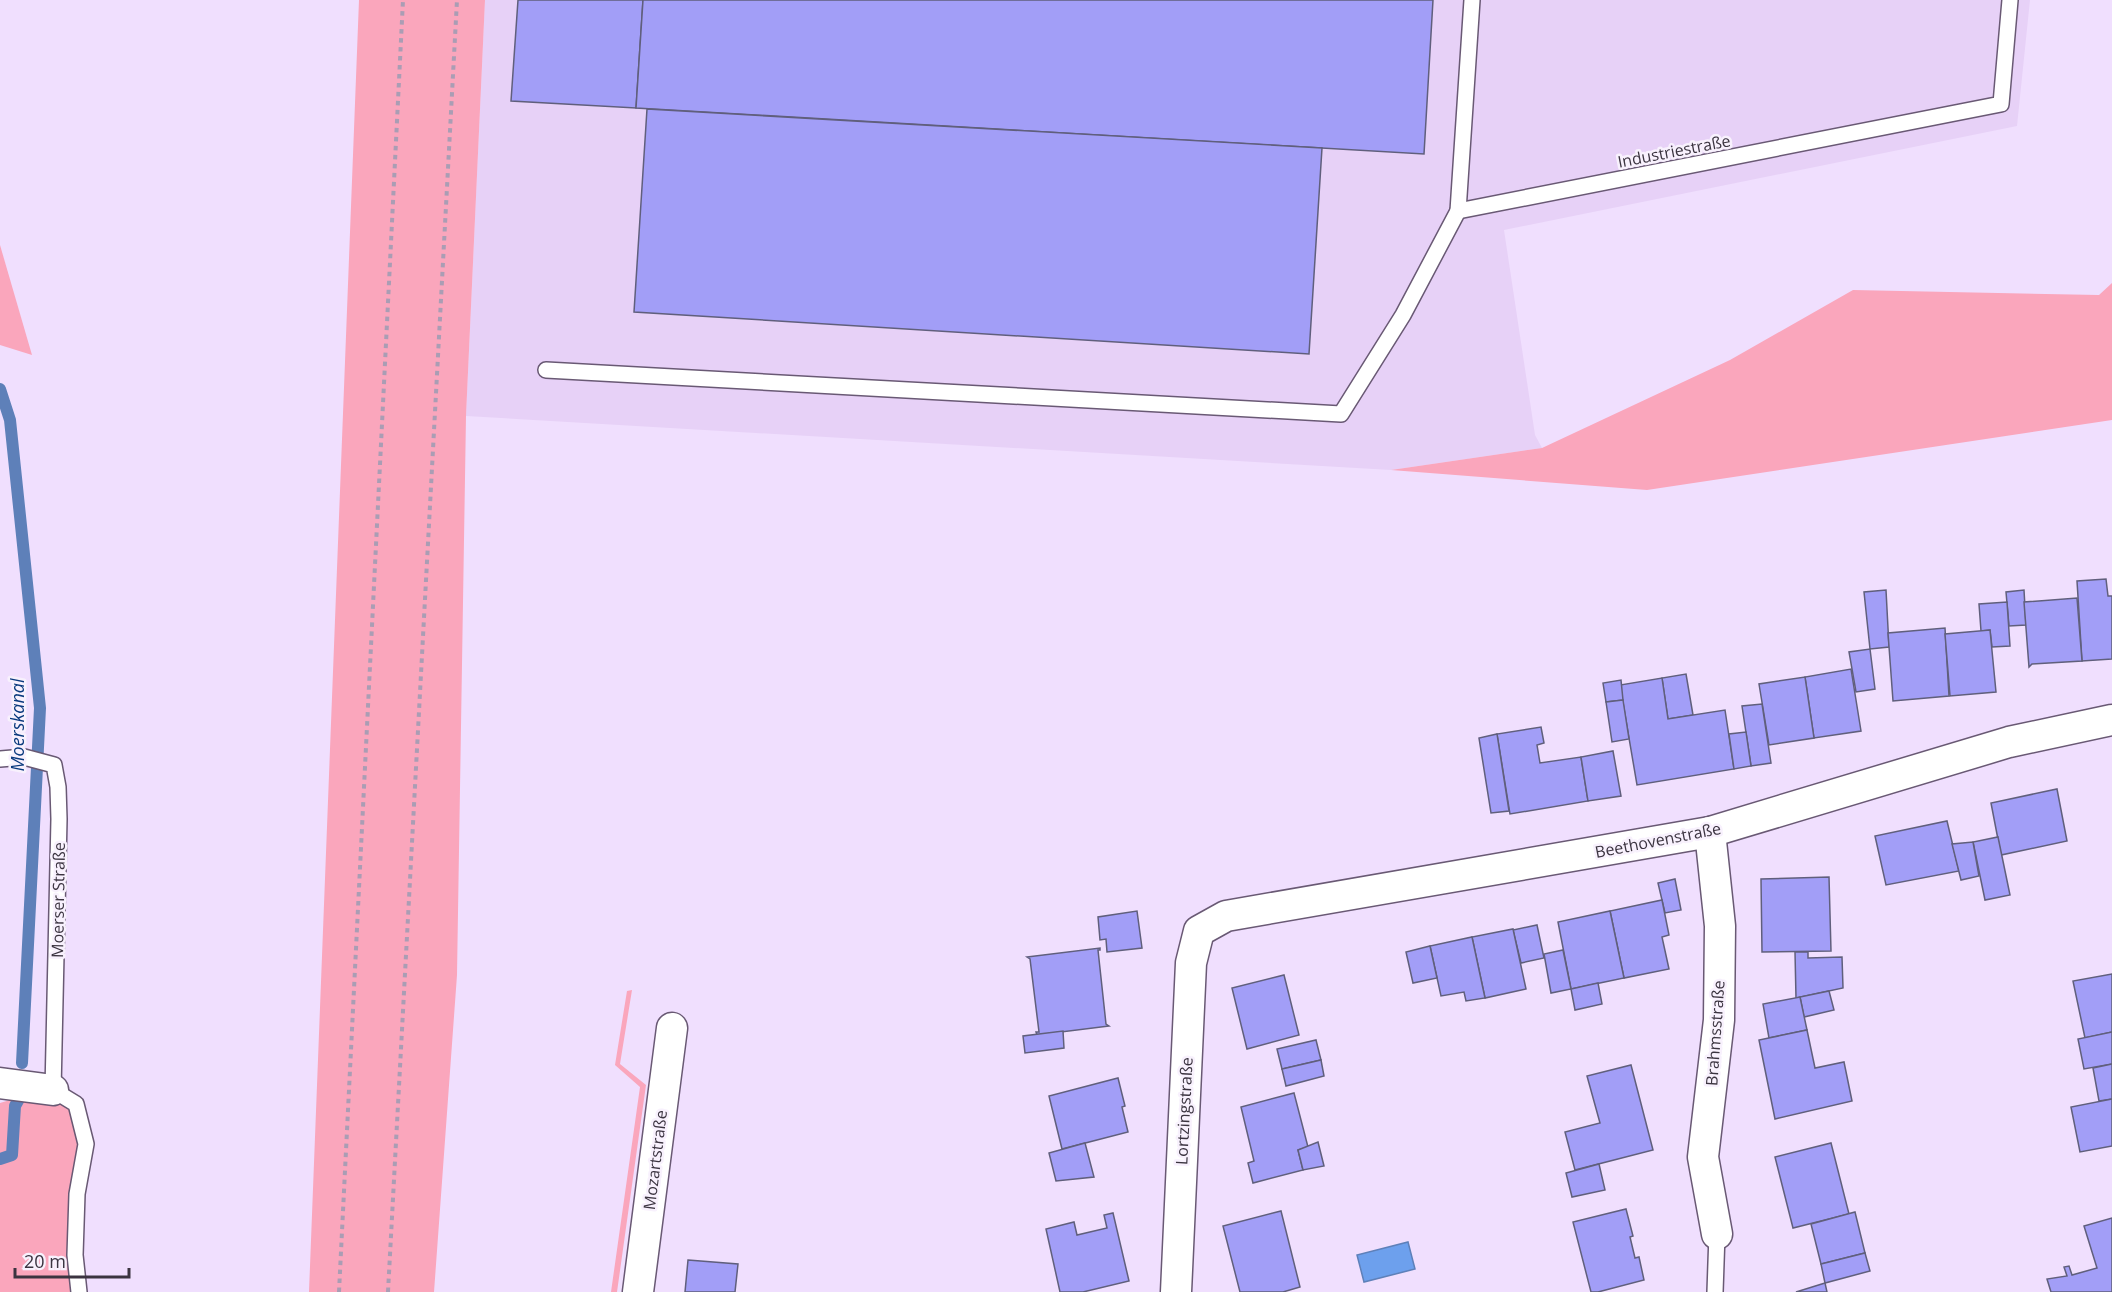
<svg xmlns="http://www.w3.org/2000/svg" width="2112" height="1292" viewBox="0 0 2112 1292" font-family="'Open Sans',sans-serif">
  <rect width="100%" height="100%" fill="#f0dffe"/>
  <polygon fill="#e7d1f7" points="485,0 2030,0 2017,126 1504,230 1535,435 1542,448 1391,470 466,416"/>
  <g fill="#faa6bc">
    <polygon points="359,0 485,0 466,416 457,975 434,1292 309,1292"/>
    <polygon points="0,245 32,355 0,345"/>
    <polygon points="2112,283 2112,420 1647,490 1391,470 1542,448 1730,360 1853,290 2099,295"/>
    <polygon points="632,990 620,1064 646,1085 617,1292 611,1292 640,1087 615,1065 627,991"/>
    <polygon points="20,1097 76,1104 86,1144 79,1292 0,1292 0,1103"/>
  </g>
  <polygon fill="#6da0ed" stroke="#5e80b9" stroke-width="1.5" points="1408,1242 1415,1269 1364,1282 1357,1255"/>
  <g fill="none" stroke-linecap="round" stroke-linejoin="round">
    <g stroke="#5e80b9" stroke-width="12">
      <polyline points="0,389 10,420 40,708 22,1063"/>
      <polyline points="0,1159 12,1155 15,1106 20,1097"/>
    </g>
  </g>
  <g fill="#a29ef7" stroke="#605f7c" stroke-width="1.5">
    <polygon points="518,0 643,0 636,108 511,101"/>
    <polygon points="643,0 1433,0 1424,154 636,108"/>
    <polygon points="647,109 1322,148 1309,354 634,312"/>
    <polygon points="2106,579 2108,596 2112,596 2112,659 2082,661 2077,581"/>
    <polygon points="1886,590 1889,647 1870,649 1864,592"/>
    <polygon points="2024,590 2026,625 2009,626 2006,592"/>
    <polygon points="2077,598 2082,661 2032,664 2029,667 2024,602"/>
    <polygon points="2007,602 2010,646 1992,647 1990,630 1981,631 1979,604"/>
    <polygon points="1945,628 1949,696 1893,701 1888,633"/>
    <polygon points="1990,630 1996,692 1950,696 1945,634"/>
    <polygon points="1870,649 1875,689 1856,692 1849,652"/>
    <polygon points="1851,669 1861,731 1814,738 1805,677"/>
    <polygon points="1686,674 1693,715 1668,719 1662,678"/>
    <polygon points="1805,677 1814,738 1769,745 1759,684"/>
    <polygon points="1662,678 1668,719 1725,710 1734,769 1637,785 1620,685"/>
    <polygon points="1621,680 1623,700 1606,702 1603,683"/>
    <polygon points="1623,700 1629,739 1612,742 1606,702"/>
    <polygon points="1762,704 1771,763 1751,766 1742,706"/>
    <polygon points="1541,727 1544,743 1537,745 1540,763 1581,757 1588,801 1510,814 1497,734"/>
    <polygon points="1746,732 1751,766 1734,769 1729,734"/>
    <polygon points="1497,734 1509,811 1491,813 1479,738"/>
    <polygon points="1613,751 1621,796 1588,801 1581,757"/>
    <polygon points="2057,789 2067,841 2001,855 1991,803"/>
    <polygon points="1947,821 1959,871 1886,885 1875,836"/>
    <polygon points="1998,837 2010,895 1985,900 1973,842"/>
    <polygon points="1973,842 1979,876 1961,880 1952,844"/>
    <polygon points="1829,877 1831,951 1762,952 1761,879"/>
    <polygon points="1675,879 1681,910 1665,913 1658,883"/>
    <polygon points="1662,900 1669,935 1662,937 1669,969 1624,978 1610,911"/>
    <polygon points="1137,911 1142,948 1107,952 1106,939 1100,940 1098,917"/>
    <polygon points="1610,911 1624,978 1571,989 1558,922"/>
    <polygon points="1537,925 1544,958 1521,963 1513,930"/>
    <polygon points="1513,929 1526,989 1485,998 1472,937"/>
    <polygon points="1472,937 1485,998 1466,1001 1464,992 1441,996 1430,946"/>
    <polygon points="1430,946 1437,978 1413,983 1406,952"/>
    <polygon points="1100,948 1100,950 1098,950 1106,1024 1109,1026 1037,1035 1036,1032 1039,1032 1030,959 1027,957"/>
    <polygon points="1563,950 1571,989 1551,993 1544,954"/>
    <polygon points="1795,952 1808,952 1808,958 1842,957 1843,988 1796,998"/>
    <polygon points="2112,974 2112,1032 2085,1038 2073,981"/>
    <polygon points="1284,975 1299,1035 1247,1049 1232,988"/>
    <polygon points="1598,983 1602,1004 1575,1010 1571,989"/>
    <polygon points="1829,991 1834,1010 1804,1017 1800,997"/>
    <polygon points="1800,997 1807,1030 1769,1038 1763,1004"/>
    <polygon points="1807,1030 1815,1068 1844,1062 1852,1101 1775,1119 1759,1040"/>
    <polygon points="1063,1031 1064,1048 1025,1053 1023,1036"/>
    <polygon points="2112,1032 2112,1064 2084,1069 2078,1039"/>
    <polygon points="1316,1040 1321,1060 1282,1069 1277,1049"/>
    <polygon points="1321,1060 1324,1076 1286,1086 1282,1069"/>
    <polygon points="2112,1064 2112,1099 2099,1101 2093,1068"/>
    <polygon points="1631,1065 1653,1150 1575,1170 1565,1132 1600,1123 1587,1076"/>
    <polygon points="1118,1078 1125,1106 1122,1107 1128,1132 1062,1149 1049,1096"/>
    <polygon points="1294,1093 1308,1147 1298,1150 1303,1170 1253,1183 1248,1163 1254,1161 1241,1107"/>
    <polygon points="2112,1099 2112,1146 2080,1152 2071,1107"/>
    <polygon points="1318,1142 1324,1166 1303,1170 1298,1150"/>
    <polygon points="1085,1143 1094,1177 1056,1181 1049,1153"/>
    <polygon points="1831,1143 1849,1214 1793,1228 1775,1157"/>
    <polygon points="1599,1164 1605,1190 1572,1197 1566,1173"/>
    <polygon points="1626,1209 1633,1236 1630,1237 1635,1258 1639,1257 1644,1280 1598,1292 1591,1292 1573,1222"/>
    <polygon points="1281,1211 1300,1287 1283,1292 1240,1292 1223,1226"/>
    <polygon points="1855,1212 1865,1253 1821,1264 1811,1224"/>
    <polygon points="1113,1213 1129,1281 1083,1292 1060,1292 1046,1229 1074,1222 1077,1235 1107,1228 1104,1215"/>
    <polygon points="2112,1218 2112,1292 2051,1292 2047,1279 2067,1276 2064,1267 2069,1266 2072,1275 2097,1268 2084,1226"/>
    <polygon points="1865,1253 1870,1271 1825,1283 1821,1264"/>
    <polygon points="688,1260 738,1264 735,1292 685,1292"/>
    <polygon points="1825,1283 1827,1292 1796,1292"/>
  </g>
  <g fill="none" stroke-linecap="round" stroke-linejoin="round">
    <g stroke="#695974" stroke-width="18">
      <g id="service">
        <polyline points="1472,0 1458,211 2001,104 2010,0"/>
        <polyline points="546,370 1341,414 1403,315 1458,211"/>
        <polyline points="0,759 24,757 54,765 58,787 59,819 53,1090 76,1104 86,1144 77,1194 75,1255 79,1292"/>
        <polyline points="1715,1292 1717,1234"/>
      </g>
    </g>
    <g stroke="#695974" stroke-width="33">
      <g id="minor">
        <polyline points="1710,832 1720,926 1719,1020 1703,1157 1717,1234"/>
        <polyline points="0,1083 53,1090"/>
        <polyline points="638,1292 672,1028"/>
        <polyline points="1176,1292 1191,963 1199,931 1226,916 1710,832 2009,742 2112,720"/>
      </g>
    </g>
    <g stroke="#aa9db4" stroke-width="4" stroke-dasharray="4.5 4.5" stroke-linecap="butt">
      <polyline points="339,1292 403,0"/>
      <polyline points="388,1292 457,0"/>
    </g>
    <use href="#service" stroke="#fff" stroke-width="15"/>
    <use href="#minor" stroke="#fff" stroke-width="30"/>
  </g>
  <g text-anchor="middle" stroke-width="5" stroke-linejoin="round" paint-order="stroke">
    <g font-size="16" fill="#3b3440" stroke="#f8f1fd">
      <text transform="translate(1674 151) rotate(-11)" y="6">Industriestraße</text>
      <text transform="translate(1658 840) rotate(-11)" y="6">Beethovenstraße</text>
      <text transform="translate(58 900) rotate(-89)" y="6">Moerser Straße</text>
      <text transform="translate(1715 1033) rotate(-86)" y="6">Brahmsstraße</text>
      <text transform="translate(1184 1111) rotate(-87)" y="6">Lortzingstraße</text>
      <text transform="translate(655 1160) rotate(-83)" y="6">Mozartstraße</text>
    </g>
    <g font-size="18" font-style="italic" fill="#0a3a7e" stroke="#f8f1fd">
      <text transform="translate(18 725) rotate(-90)" y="6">Moerskanal</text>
    </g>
  </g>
  <path d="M15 1268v9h114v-9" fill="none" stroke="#3b3440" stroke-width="3"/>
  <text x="24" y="1268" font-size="18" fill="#3b3440" stroke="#f8f1fd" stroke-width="4.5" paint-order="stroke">20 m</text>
</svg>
